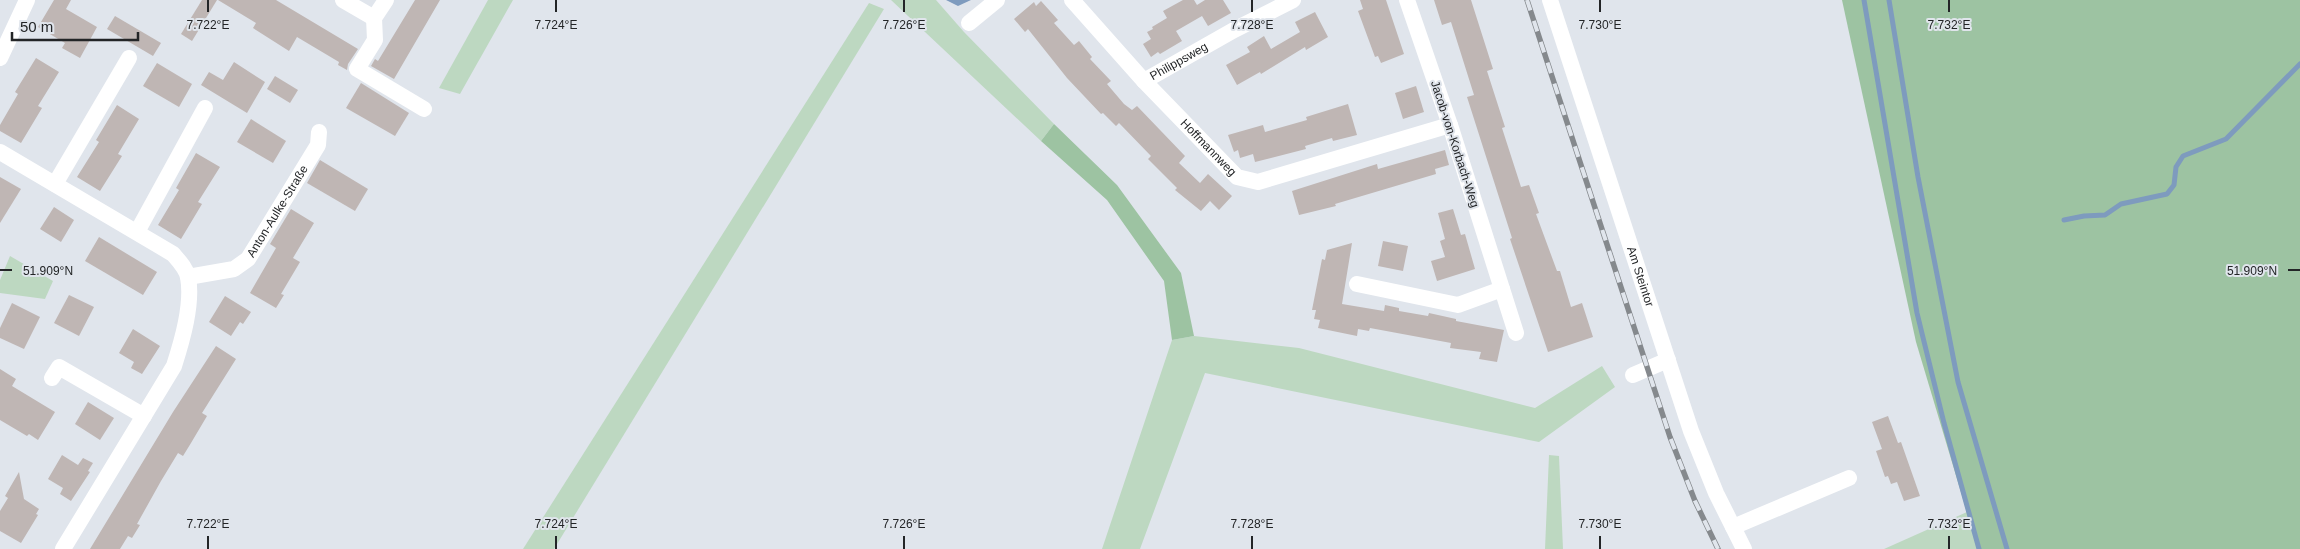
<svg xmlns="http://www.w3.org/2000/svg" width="2300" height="549" viewBox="0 0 2300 549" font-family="Arial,sans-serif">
  <rect width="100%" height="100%" fill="#e0e5ec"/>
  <g fill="#bdd8c1">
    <polygon points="488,0 513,0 460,94 439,88"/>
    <polygon points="891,0 936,0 964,32 1054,124 1041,141"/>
    <polygon points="869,3 884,9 554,549 523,549"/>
    <polygon points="10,256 53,281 45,299 0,293 0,280"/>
    <polygon points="1194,336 1299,348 1535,408 1602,366 1615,387 1539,442 1205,373 1140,549 1102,549 1172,340"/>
    <polygon points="1549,455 1559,456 1563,549 1545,549"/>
    <polygon points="1967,512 1978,549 1884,549"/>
  </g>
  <g fill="#9dc3a2">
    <polygon points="1842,0 2300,0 2300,549 1978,549 1916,342"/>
    <polygon points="1054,124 1117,185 1181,273 1194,336 1172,340 1164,281 1107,200 1041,141"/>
  </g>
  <polygon fill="#7e9bbe" points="946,0 971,0 958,6"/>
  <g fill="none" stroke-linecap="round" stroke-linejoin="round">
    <g stroke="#7e9bbe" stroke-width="5">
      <polyline points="1864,0 1917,313 1944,423 1979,549"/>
      <polyline points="1889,0 1918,177 1958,382 2007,549"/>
      <polyline points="2064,220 2084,216 2105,215 2121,204 2167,194 2174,185 2176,167 2183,156 2226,139 2300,64"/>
    </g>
  </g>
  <g fill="#bfb6b4">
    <polygon points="54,0 71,0 66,9 97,27 80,58 62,48 65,43 38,27"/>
    <polygon points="202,0 217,0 192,41 181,34"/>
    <polygon points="218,0 276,0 358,49 348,64 347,70 338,65 339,62 297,37 289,51 253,28 256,23"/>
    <polygon points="415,0 440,0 394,79 371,66 375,59 378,61 381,56"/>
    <polygon points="1183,0 1194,0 1197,5 1205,0 1223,0 1231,13 1208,26 1202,16 1176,31 1182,41 1160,54 1158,52 1151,57 1143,44 1151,39 1147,32 1153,29 1152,27 1167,18 1163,11"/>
    <polygon points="1360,0 1386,0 1404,54 1381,63 1378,56 1375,57 1358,11 1363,9"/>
    <polygon points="1434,0 1471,0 1493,69 1487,71 1505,127 1502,128 1521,187 1529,185 1539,213 1536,214 1557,271 1560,271 1571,307 1582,303 1593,337 1548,352 1510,239 1512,238 1467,97 1474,95 1451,22 1442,25"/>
    <polygon points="1041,1 1058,20 1054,23 1074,45 1079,41 1092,57 1090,59 1111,81 1107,84 1124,104 1132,110 1137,106 1185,156 1179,163 1200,183 1208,174 1232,196 1219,210 1210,201 1201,211 1175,190 1177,188 1148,159 1151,156 1119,123 1116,126 1103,113 1101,114 1067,78 1028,29 1025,32 1014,19 1034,2 1036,6"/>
    <polygon points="1315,12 1328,37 1306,50 1305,47 1261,74 1260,72 1237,85 1226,65 1250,52 1247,47 1264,36 1271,49 1300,32 1295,22"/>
    <polygon points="115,16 161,43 153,56 107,29"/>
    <polygon points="36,58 59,72 38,106 42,108 21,143 0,131 0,125 18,94 15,92"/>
    <polygon points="234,62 265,82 247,113 201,85 209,72 223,80"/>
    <polygon points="157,63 192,84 179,107 143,86"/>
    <polygon points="275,76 298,90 290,103 267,89"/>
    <polygon points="361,83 409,113 395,136 346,108"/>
    <polygon points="1416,86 1424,112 1403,119 1395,93"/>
    <polygon points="1348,104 1357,135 1333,141 1332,138 1305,146 1306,149 1255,162 1253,154 1240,158 1238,150 1234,152 1228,135 1263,125 1265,132 1307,120 1306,117"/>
    <polygon points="117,105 139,119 118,154 122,156 100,191 77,177 99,142 96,140"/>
    <polygon points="251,119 286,141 273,163 237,142"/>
    <polygon points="1445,150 1449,165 1435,169 1436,174 1335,204 1336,206 1299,215 1292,191 1377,164 1378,169"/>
    <polygon points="196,153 220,167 198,202 202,204 181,239 158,225 179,190 176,188"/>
    <polygon points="320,160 368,189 355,211 307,183"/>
    <polygon points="0,177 21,189 0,223"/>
    <polygon points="54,207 74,220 61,242 40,229"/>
    <polygon points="291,209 314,223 293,258 300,262 281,294 284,295 276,308 250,293 276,248 270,244"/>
    <polygon points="1453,209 1461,235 1465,234 1475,269 1437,281 1431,261 1445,257 1440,241 1445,239 1438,213"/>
    <polygon points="99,237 157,272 143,295 85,261"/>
    <polygon points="1383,241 1408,246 1403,271 1378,266"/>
    <polygon points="1352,243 1342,304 1384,311 1385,305 1399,308 1399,311 1428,316 1429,313 1456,319 1456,321 1504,330 1497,362 1479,359 1481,352 1450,348 1451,343 1370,328 1369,331 1358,329 1357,336 1318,328 1320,320 1314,319 1316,310 1312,310 1322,259 1325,260 1327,250"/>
    <polygon points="69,295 94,307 79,336 54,323"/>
    <polygon points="225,296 251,312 243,324 240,322 231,336 209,322"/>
    <polygon points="12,303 40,317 24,349 0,338 0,328"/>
    <polygon points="133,329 160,346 142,374 131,368 134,362 119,353"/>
    <polygon points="216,346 236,359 202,413 207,416 191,443 183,456 178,453 161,481 137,524 140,525 132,538 128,536 120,549 90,549 173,412"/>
    <polygon points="0,369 16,379 12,386 55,412 38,440 29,434 27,436 0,420"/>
    <polygon points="88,402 114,418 100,440 75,424"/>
    <polygon points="1888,416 1898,443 1901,442 1920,496 1904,501 1897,482 1891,484 1888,476 1885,477 1876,451 1882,449 1872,422"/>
    <polygon points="62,455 78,465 83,458 93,463 88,471 90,472 71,501 60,494 63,488 48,479"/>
    <polygon points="19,472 24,499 39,509 36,514 38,515 21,543 0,531 0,511 8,498 5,496"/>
  </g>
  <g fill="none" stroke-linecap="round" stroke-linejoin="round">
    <g stroke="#fff" stroke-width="16">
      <polyline points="343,0 374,18"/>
      <polyline points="386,0 374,18 375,40 357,69 424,109"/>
      <path id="s1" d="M1072,0L1144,81L1237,177L1258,182L1450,125"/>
      <path id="s2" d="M1550,0L1691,431L1716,493L1744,549"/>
      <polyline points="969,23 997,0"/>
      <polyline points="0,58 27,0"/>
      <path id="s3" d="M1144,81L1234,30L1293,0"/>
      <path d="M0,152L173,254C179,261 186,268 188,277C193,304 182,341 174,366L63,549"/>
      <polyline points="55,184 129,58"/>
      <polyline points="137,232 205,108"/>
      <path id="s4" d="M188,277L234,269L248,259L318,145L319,132"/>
      <polyline points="1357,284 1458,305 1502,289 1450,125 1407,0"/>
      <polyline points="1502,289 1516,333"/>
      <polyline points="1633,375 1668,360"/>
      <polyline points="52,378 59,367 144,416"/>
      <polyline points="1733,527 1849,478"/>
    </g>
    <g stroke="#85898d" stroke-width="5.5">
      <polyline id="rail" points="1527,0 1670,437 1695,501 1718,549"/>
    </g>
    <use href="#rail" stroke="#e0e5ec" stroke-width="4" stroke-dasharray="11" stroke-linecap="butt"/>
  </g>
  <path fill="none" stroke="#232527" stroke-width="2" d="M208,0V12M556,0V12M904,0V12M1252,0V12M1600,0V12M1949,0V12M0,270H12M2288,270H2300M208,536V549M556,536V549M904,536V549M1252,536V549M1600,536V549M1949,536V549"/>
  <g text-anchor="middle" stroke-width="4" stroke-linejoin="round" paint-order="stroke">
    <g font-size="12" fill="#232527" stroke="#e0e5ec">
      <text dy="4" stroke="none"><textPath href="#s3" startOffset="40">Philippsweg</textPath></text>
      <text transform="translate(1455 144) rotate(72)" y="4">Jacob-von-Korbach-Weg</text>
      <text dy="4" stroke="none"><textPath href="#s1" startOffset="201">Hoffmannweg</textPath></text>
      <text dy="4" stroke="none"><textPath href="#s4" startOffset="120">Anton-Aulke-Straße</textPath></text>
      <text dy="4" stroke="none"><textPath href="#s2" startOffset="291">Am Steintor</textPath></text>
    </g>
  </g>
  <g font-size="12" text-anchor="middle" fill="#232527" stroke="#e0e5ec" stroke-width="4" stroke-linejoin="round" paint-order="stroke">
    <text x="208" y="29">7.722°E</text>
    <text x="556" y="29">7.724°E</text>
    <text x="904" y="29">7.726°E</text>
    <text x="1252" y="29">7.728°E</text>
    <text x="1600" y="29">7.730°E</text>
    <text x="1949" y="29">7.732°E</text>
    <text x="48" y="275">51.909°N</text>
    <text x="2252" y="275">51.909°N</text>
    <text x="208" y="528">7.722°E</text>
    <text x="556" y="528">7.724°E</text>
    <text x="904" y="528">7.726°E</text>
    <text x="1252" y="528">7.728°E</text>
    <text x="1600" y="528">7.730°E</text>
    <text x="1949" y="528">7.732°E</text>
  </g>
  <path d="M12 32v8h126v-8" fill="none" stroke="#232527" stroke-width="2.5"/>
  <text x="20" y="32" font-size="15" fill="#232527" stroke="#e0e5ec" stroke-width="4" paint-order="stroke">50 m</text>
</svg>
